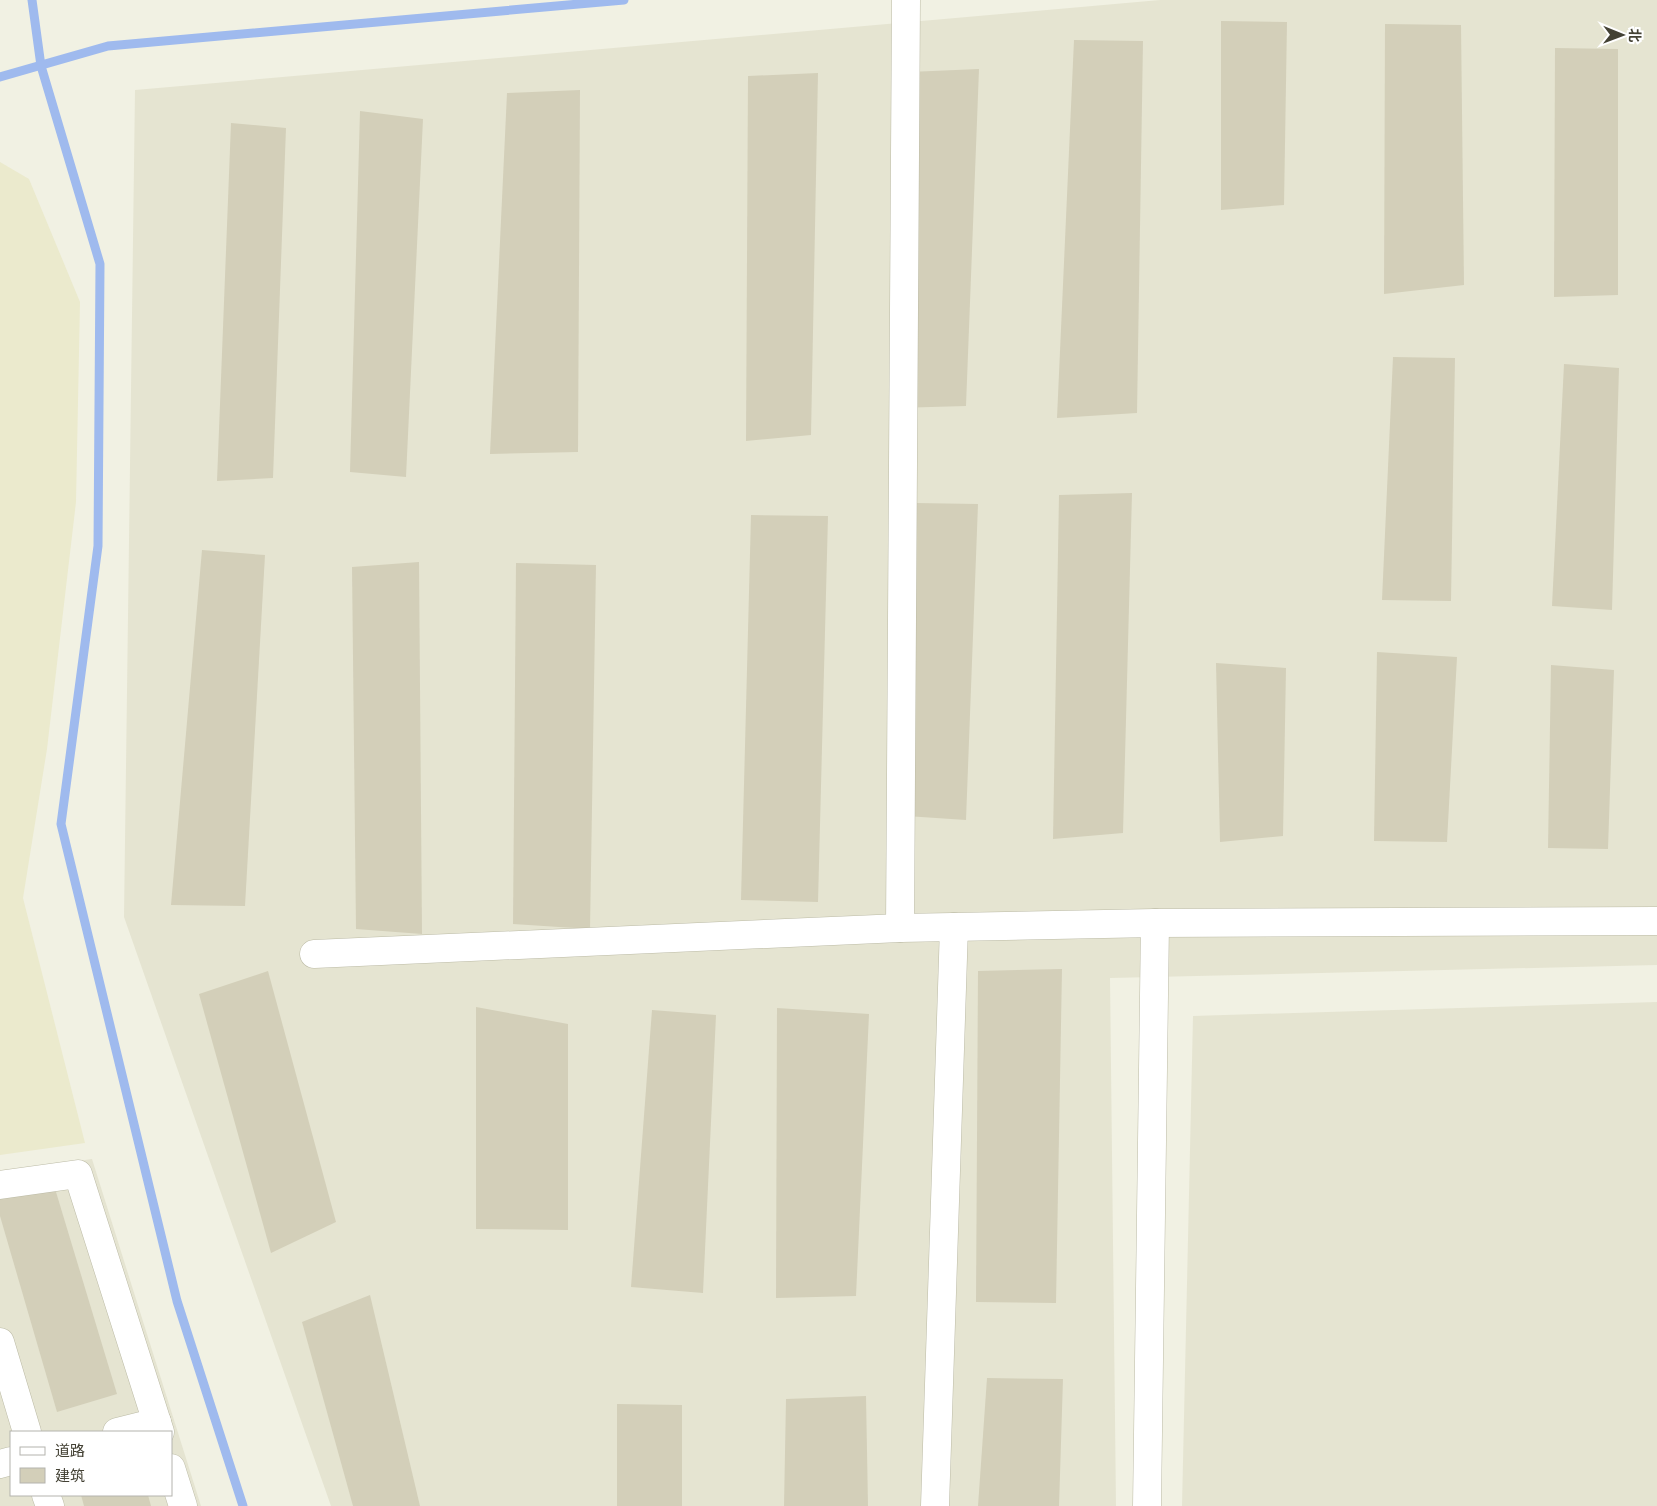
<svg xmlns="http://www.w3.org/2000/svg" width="1657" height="1506" viewBox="0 0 1657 1506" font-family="'Sofia Sans Condensed','Noto Sans SC',sans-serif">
  <rect width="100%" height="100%" fill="#f1f1e3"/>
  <g fill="#e5e4d1" fill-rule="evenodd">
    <polygon points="1160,0 1657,0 1657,965 1110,978 1116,1506 331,1506 124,917 135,90"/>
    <polygon points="1657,1002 1657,1506 1182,1506 1193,1016"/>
    <path d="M92,1159L201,1506H0V1172ZM11,1432H171V1495H11Z"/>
  </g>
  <polygon fill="#ebeacd" points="0,162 29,179 80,302 76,502 47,749 23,898 85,1143 0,1155"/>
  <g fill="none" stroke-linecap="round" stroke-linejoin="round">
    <g stroke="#9fbaee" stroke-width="9">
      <polyline points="32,0 41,66 100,264 98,546 61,824 177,1301 243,1506"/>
      <polyline points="0,77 108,46 624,0"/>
    </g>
  </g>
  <g fill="#d3cfb9">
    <polygon points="1221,21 1287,22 1284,205 1221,210"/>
    <polygon points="1385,24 1461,25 1464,285 1384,294"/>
    <polygon points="1074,40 1143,41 1137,413 1057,418"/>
    <polygon points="1555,48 1618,49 1618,295 1554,297"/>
    <polygon points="979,69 966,406 896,408 909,72"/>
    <polygon points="818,73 811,435 746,441 748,76"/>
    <polygon points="580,90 578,452 490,454 507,93"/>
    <polygon points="360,111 423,119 406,477 350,472"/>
    <polygon points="231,123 286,128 273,478 217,481"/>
    <polygon points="1393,357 1455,358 1451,601 1382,600"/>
    <polygon points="1564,364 1619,368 1612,610 1552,606"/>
    <polygon points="1132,493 1123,833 1053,839 1059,495"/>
    <polygon points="915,503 978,504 966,820 906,816"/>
    <polygon points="751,515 828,516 818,902 741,900"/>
    <polygon points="202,550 265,555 245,906 171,905"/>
    <polygon points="419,562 422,934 356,929 352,567"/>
    <polygon points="516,563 596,565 590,929 513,924"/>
    <polygon points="1377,652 1457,657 1447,842 1374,841"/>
    <polygon points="1216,663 1286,668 1283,836 1220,842"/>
    <polygon points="1551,665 1614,670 1608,849 1548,848"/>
    <polygon points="1062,969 1056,1303 976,1302 978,971"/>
    <polygon points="268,971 336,1222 271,1253 199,994"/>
    <polygon points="476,1007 568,1024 568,1230 476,1229"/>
    <polygon points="777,1008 869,1014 856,1296 776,1298"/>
    <polygon points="652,1010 716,1015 703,1293 631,1287"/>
    <polygon points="53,1182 117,1394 57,1412 0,1216 0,1198"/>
    <polygon points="370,1295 420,1506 353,1506 302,1322"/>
    <polygon points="987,1378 1063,1379 1059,1506 978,1506"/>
    <polygon points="866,1396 868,1506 784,1506 786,1399"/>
    <polygon points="617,1404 682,1405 682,1506 617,1506"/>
    <polygon points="81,1495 148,1495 151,1506 84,1506"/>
  </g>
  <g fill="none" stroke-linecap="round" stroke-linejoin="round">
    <g stroke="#bcbba6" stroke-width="29">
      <g id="minor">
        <polyline points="900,928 906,0"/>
        <polyline points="314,954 900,928 1155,923 1657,921"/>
        <polyline points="0,1185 78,1174 160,1432"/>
        <polyline points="0,1342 27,1432"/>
        <polyline points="117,1432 157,1422"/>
        <polyline points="0,1464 11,1461"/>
        <polyline points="171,1468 183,1506"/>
        <polyline points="46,1495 50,1506"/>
        <polyline points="935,1506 954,927"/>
        <polyline points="1147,1506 1155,923"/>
      </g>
    </g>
    <use href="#minor" stroke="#fff" stroke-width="28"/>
  </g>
  <rect x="10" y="1431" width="162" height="65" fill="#ffffff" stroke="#b4b3ae"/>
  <rect x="20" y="1447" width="25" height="8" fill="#ffffff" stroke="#b4b3ae"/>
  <text x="55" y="1456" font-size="15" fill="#434134">道路</text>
  <rect x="20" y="1468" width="25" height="15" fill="#d3cfb9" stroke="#b4b3ae"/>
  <text x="55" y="1481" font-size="15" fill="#434134">建筑</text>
  <g transform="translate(1622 35) rotate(91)" stroke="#ffffff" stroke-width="4" paint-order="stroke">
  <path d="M0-4L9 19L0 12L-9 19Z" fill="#434134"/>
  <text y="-8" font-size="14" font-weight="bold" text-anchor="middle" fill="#434134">北</text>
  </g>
</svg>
